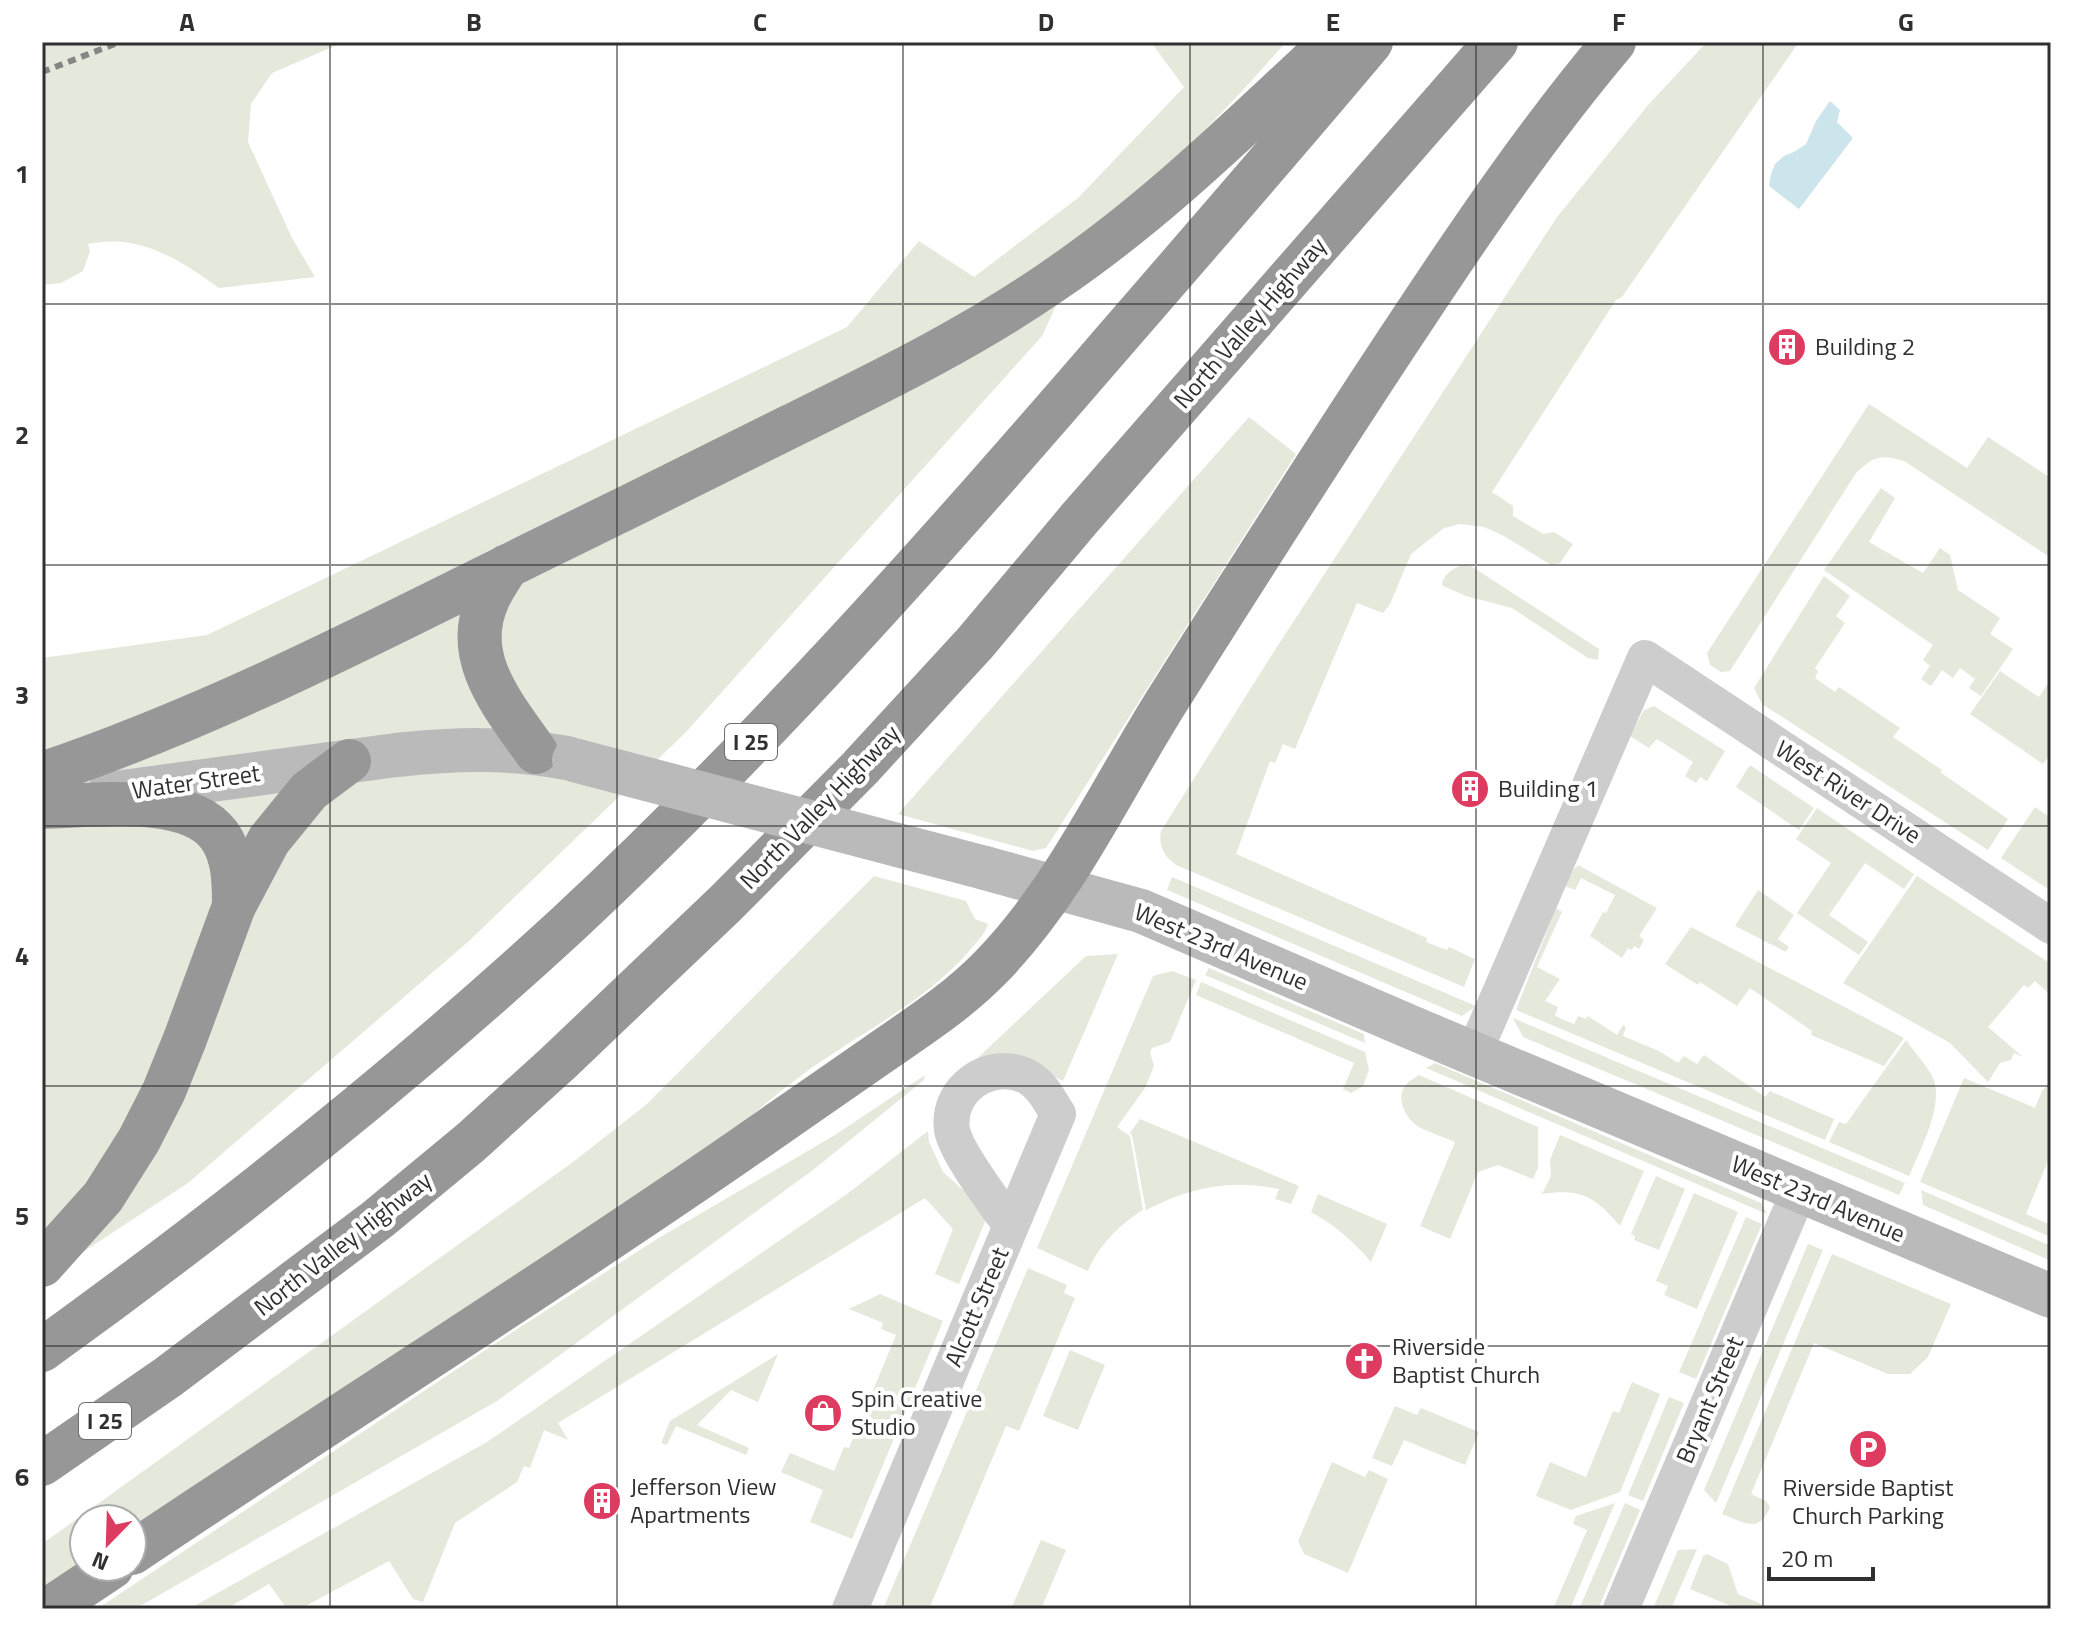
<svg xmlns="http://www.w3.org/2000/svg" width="2093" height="1651" viewBox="0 0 2093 1651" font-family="'Titillium Web',sans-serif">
  <rect width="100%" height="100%" fill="#fff"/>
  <g fill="#e5e9dc">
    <path d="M42,42H344L272,73L251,104L248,142L292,238L315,277L219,288C179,259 139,233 88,244L90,251L83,271L61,283L42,285Z"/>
    <polygon points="1151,42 1286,42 1244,89 1166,171 1086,242 1042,336 685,733 469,941 188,1183 42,1279 42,658 207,635 847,327 919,241 974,277 1078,198 1184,87"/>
    <path d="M1707,42H1799L1622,297L1616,300L1492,492L1513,506V516L1543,534L1554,532L1573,544L1560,563L1551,565L1504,536L1484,527L1460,524L1444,528L1411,554L1390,604L1383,613L1357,603L1295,749L1283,744L1275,763L1270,761L1236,854L1427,938L1426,942L1447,950L1449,947L1475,959L1464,987L1176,865C1164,856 1158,846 1161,831L1273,653L1557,217L1649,104Z"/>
    <path d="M1869,404L1967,468L1988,437L2051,478V558L1904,461C1880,454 1874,456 1856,473L1730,671L1721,672L1710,665L1707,653Z"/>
    <polygon points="1249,417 1296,454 1046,848 1033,851 898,814"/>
    <polygon points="1881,488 1895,498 1869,542 1923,573 1940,548 1950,555 1958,590 2000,618 1990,634 2013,649 1981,696 1969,688 1975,679 1960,668 1953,678 1942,670 1931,686 1921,679 1930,666 1923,660 1933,645 1824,570"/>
    <path d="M1462,565L1471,566L1599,649L1598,660L1588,658L1512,608L1466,596L1443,586L1442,583C1445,573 1453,569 1462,565Z"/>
    <polygon points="1824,576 1850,596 1836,616 1845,623 1815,668 1818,671 1815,678 1835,692 1839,687 1900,728 1893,737 1942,770 1940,772 2008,819 1988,850 1762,704 1754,688"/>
    <polygon points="2000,671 2039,697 2051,679 2051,753 2043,764 1970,714"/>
    <polygon points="1654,706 1725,751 1707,781 1700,777 1696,783 1685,776 1693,762 1657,739 1649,748 1630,736 1644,710"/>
    <polygon points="1750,765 1814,808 1799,830 1736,787"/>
    <polygon points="2035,807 2051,818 2051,891 2001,858"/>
    <polygon points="1817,808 1914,874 1904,889 1865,863 1829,915 1868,942 1859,955 1797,913 1831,863 1796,839"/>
    <polygon points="1578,865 1657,908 1639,936 1644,940 1639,949 1635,946 1631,950 1628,948 1622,958 1590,936 1603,912 1606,913 1615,895 1581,878 1575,890 1565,886 1572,871"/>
    <path d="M874,876L966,901L975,919L988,924C985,934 977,941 971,949C922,1006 852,1036 794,1081C771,1098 750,1117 728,1136L132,1532V1519H84V1564L42,1591V1544L573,1162L647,1104Z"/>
    <polygon points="1917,876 2051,964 2051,995 2035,981 2028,988 2024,985 1988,1027 2023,1057 2014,1053 2011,1060 2000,1063 1988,1082 1950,1043 1843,983"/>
    <polygon points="1172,877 1476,1006 1462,1016 1167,890"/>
    <polygon points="1758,890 1794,915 1778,939 1789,947 1786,952 1735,926"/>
    <polygon points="1556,908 1562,912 1537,967 1560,979 1545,1001 1558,1007 1555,1016 1574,1024 1578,1016 1586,1019 1588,1016 1617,1035 1623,1025 1626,1027 1623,1036 1659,1051 1678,1063 1684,1056 1697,1064 1704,1055 1765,1097 1770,1091 1834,1119 1825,1140 1516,1010"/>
    <polygon points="1691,927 1904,1038 1884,1066 1811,1035 1812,1031 1750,988 1737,1006 1700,982 1698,985 1665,964"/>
    <polygon points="1118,954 1063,1081 1033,1066 970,1065 1086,956"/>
    <polygon points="1209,968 1364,1034 1365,1043 1205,975"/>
    <path d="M1172,971L1196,980L1170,1042L1152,1048L1150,1053L1154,1066L1145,1088L1117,1127L1130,1136L1143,1210C1120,1224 1098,1246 1088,1271L1037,1248L1153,976Z"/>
    <polygon points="1201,982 1365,1052 1369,1070 1363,1086 1351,1093 1343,1089 1354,1063 1196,995"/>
    <polygon points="1513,1018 1905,1183 1899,1195 1523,1037"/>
    <path d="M1906,1040C1914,1052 1925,1063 1932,1076C1946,1102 1920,1150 1909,1176L1829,1142L1839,1122L1846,1124Z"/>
    <polygon points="1435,1063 1761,1203 1767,1214 1426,1068"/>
    <polygon points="925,1075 924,1080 813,1170 497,1401 135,1609 97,1609 505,1337 657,1239 835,1135"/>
    <path d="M1419,1075L1538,1127V1168L1533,1179L1498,1165L1478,1172L1450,1239L1420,1226L1455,1142C1444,1137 1431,1133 1419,1127C1407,1120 1396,1101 1404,1088C1407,1082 1413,1079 1419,1075Z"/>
    <polygon points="1964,1078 2035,1108 2042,1091 2051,1081 2051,1154 2026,1214 2051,1225 2051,1237 1920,1182"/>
    <path d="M1140,1119L1299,1186L1291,1204L1275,1199L1279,1189C1228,1179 1192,1187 1146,1210L1132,1135L1130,1133Z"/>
    <polygon points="928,1131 929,1142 943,1172 962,1189 979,1200 987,1217 959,1284 935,1274 953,1229 925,1198 558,1423 568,1440 544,1430 530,1468 524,1466 517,1482 455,1523 423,1602 413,1599 389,1561 300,1609 287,1609 269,1584 226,1609 189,1609 487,1442 847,1194"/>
    <path d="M1560,1135L1644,1171L1620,1226C1595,1197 1582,1188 1542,1194L1551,1176L1550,1160Z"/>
    <polygon points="1656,1176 1685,1189 1659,1250 1634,1240 1635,1236 1631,1234"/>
    <polygon points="1921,1190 2051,1246 2049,1260 1923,1205"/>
    <polygon points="1694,1193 1738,1212 1697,1309 1664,1295 1668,1286 1656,1281"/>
    <path d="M1318,1194L1387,1224L1371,1262C1353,1241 1335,1225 1311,1212Z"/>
    <polygon points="1746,1217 1762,1224 1696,1379 1679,1372"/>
    <polygon points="1808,1244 1823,1250 1716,1503 1704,1490"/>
    <path d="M1832,1254L1951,1304L1928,1357L1910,1374H1888L1814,1343L1751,1494L1766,1501L1770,1507C1759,1535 1743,1522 1722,1514Z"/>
    <polygon points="1028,1268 1067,1285 1064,1293 1075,1298 1019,1431 1006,1426 929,1609 883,1609"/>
    <polygon points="880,1294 943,1321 852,1539 810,1522 823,1490 781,1472 790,1453 834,1471 844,1447 849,1448 896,1335 881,1329 883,1323 849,1309"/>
    <polygon points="1070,1350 1105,1365 1078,1430 1043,1416"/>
    <polygon points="778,1354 758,1402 731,1390 697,1425 749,1448 746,1455 676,1426 667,1445 661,1443 670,1421"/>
    <polygon points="1632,1382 1660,1394 1620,1492 1571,1510 1536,1496 1550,1462 1586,1477 1613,1411 1619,1413"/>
    <polygon points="1669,1397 1684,1403 1643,1501 1628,1495"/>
    <polygon points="1395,1406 1417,1415 1421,1408 1479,1432 1465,1465 1404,1440 1392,1466 1372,1458"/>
    <polygon points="1332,1462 1365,1477 1369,1470 1388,1479 1348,1573 1304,1554 1298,1541"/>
    <polygon points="1615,1503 1570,1609 1553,1609 1587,1530 1573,1524 1576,1516"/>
    <polygon points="1625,1503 1640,1510 1598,1609 1579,1609"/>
    <polygon points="1041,1540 1066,1550 1041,1609 1011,1609"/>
    <polygon points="1697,1549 1671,1609 1653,1609 1678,1550"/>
    <polygon points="1707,1554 1728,1564 1738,1594 1773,1609 1738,1609 1690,1589 1703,1556"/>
  </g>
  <polygon fill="#cce4eb" points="1830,101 1840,110 1837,122 1853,138 1799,209 1769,186 1771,174 1775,164 1784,156 1794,152 1806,144 1816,121"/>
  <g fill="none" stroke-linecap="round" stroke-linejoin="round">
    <g stroke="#cdcdcd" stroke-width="36">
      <polyline points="1474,1053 1645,658 2051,926"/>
      <path d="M850,1609L1058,1114C1049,1100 1042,1084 1026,1076C990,1059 946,1089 952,1130C956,1153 996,1204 1011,1226"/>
      <polyline points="1621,1609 1799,1191"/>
    </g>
    <g stroke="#bababa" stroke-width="44">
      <path d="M108,794L396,755C455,749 508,747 567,758"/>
      <polyline points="985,868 1141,911 1408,1026 2051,1296"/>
    </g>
    <g stroke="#979797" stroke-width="44">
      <path d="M507,566C501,577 493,587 488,599C461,658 504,706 536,752"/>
      <path d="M42,774C211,717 369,635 528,556C616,513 703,470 791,426C880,382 971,338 1053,281C1155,212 1243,125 1332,42"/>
      <path d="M42,807C91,806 187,792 219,835C234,856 234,882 234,906"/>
      <polyline points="42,1265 103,1197 139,1140 164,1091 185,1039 234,906 269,840 309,791 349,761"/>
      <path d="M42,1350C225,1218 402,1077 568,924C758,747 932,552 1102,355C1192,251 1283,147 1371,42"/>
      <polyline points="42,1464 168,1377 378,1219 471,1142 558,1063 726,903 860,768 975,643 1079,519 1496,42"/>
      <path d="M132,1553C336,1416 544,1286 746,1146C791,1115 835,1084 880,1053C919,1026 958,1001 991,967C1067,889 1112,787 1170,696C1249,571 1328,446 1410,323C1474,226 1539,131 1614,42"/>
      <polyline points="49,1609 112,1567"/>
    </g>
    <polyline stroke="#858585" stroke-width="6" stroke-dasharray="8 6" stroke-linecap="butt" points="42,72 120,42"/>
    <polyline stroke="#bababa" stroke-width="44" points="574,760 985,868"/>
  </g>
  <path fill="none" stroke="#303030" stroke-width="2" stroke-opacity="0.55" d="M330,42V1609M617,42V1609M903,42V1609M1190,42V1609M1476,42V1609M1763,42V1609M42,304H2051M42,565H2051M42,826H2051M42,1086H2051M42,1346H2051"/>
  <defs>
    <g id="building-disc" transform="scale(2)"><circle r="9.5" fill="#dd3c60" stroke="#fff"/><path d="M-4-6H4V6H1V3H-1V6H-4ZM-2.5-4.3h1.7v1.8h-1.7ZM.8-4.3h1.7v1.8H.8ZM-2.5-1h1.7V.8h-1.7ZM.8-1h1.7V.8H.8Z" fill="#fff"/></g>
    <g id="church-disc" transform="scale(2)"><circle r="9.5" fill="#dd3c60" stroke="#fff"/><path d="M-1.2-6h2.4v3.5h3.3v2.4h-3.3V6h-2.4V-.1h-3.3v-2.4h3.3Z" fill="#fff"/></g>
    <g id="shop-disc" transform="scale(2)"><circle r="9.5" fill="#dd3c60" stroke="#fff"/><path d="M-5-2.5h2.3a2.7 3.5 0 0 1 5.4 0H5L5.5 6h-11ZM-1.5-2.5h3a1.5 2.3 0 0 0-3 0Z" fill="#fff"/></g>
    <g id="parking-disc" transform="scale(2)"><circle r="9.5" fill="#dd3c60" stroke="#fff"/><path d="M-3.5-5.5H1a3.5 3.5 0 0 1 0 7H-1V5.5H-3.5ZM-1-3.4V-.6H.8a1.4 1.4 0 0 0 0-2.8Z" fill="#fff"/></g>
  </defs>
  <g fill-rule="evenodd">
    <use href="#building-disc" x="1787" y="347"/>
    <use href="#building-disc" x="1470" y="789"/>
    <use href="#church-disc" x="1364" y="1361"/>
    <use href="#shop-disc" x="823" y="1413"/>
    <use href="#parking-disc" x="1868" y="1449"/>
    <use href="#building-disc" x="602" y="1501"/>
  </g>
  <g text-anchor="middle" stroke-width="8" stroke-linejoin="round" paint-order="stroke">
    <g fill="#fff" stroke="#6e6e6e" stroke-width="2">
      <rect x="725" y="724" width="52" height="36" rx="6"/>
      <rect x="79" y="1403" width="52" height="36" rx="6"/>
    </g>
    <g font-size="22" font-weight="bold" fill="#303030">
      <text x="751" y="750">I 25</text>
      <text x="105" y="1429">I 25</text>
    </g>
    <g font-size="24" fill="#303030" stroke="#fff">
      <text transform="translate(1250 323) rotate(-49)" y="8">North Valley Highway</text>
      <text transform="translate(196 782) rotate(-8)" y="8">Water Street</text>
      <text transform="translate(1848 792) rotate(33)" y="8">West River Drive</text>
      <text transform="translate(820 807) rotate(-46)" y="8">North Valley Highway</text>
      <text transform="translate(1221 947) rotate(23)" y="8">West 23rd Avenue</text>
      <text transform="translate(1818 1199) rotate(23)" y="8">West 23rd Avenue</text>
      <text transform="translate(343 1244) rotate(-38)" y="8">North Valley Highway</text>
      <text transform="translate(977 1307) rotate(-67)" y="8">Alcott Street</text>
      <text transform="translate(1710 1400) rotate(-67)" y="8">Bryant Street</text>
    </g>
    <g font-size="24" fill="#303030" stroke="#fff" text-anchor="start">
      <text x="1815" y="355">Building 2</text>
      <text x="1498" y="797">Building 1</text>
      <text x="1392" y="1355">Riverside<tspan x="1392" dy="28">Baptist Church</tspan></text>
      <text x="851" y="1407">Spin Creative<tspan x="851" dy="28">Studio</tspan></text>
      <text x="630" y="1495">Jefferson View<tspan x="630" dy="28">Apartments</tspan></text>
      <text x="1868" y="1496" text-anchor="middle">Riverside Baptist<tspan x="1868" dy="28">Church Parking</tspan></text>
    </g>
  </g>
  <rect width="2093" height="1651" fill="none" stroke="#ffffff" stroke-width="88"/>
  <g transform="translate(108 1543) rotate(203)"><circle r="38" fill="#ffffff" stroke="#acacac" stroke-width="2"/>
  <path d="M0-6L14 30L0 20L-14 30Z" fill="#dd3c60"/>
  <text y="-12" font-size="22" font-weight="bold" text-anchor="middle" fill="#303030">N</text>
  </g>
  <path d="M1769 1567v12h104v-12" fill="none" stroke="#303030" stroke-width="4"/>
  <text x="1781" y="1567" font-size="24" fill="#303030" stroke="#ffffff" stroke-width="6" paint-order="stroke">20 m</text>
  <rect x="44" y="44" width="2005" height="1563" fill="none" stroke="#303030" stroke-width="3"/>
  <g font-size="26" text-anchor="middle" font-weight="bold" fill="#303030">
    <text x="187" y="31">A</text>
    <text x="474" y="31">B</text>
    <text x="760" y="31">C</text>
    <text x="1046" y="31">D</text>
    <text x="1333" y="31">E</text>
    <text x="1619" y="31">F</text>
    <text x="1906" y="31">G</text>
    <text x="22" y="183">1</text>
    <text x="22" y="444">2</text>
    <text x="22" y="704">3</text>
    <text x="22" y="965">4</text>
    <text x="22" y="1225">5</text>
    <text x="22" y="1486">6</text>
  </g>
</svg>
